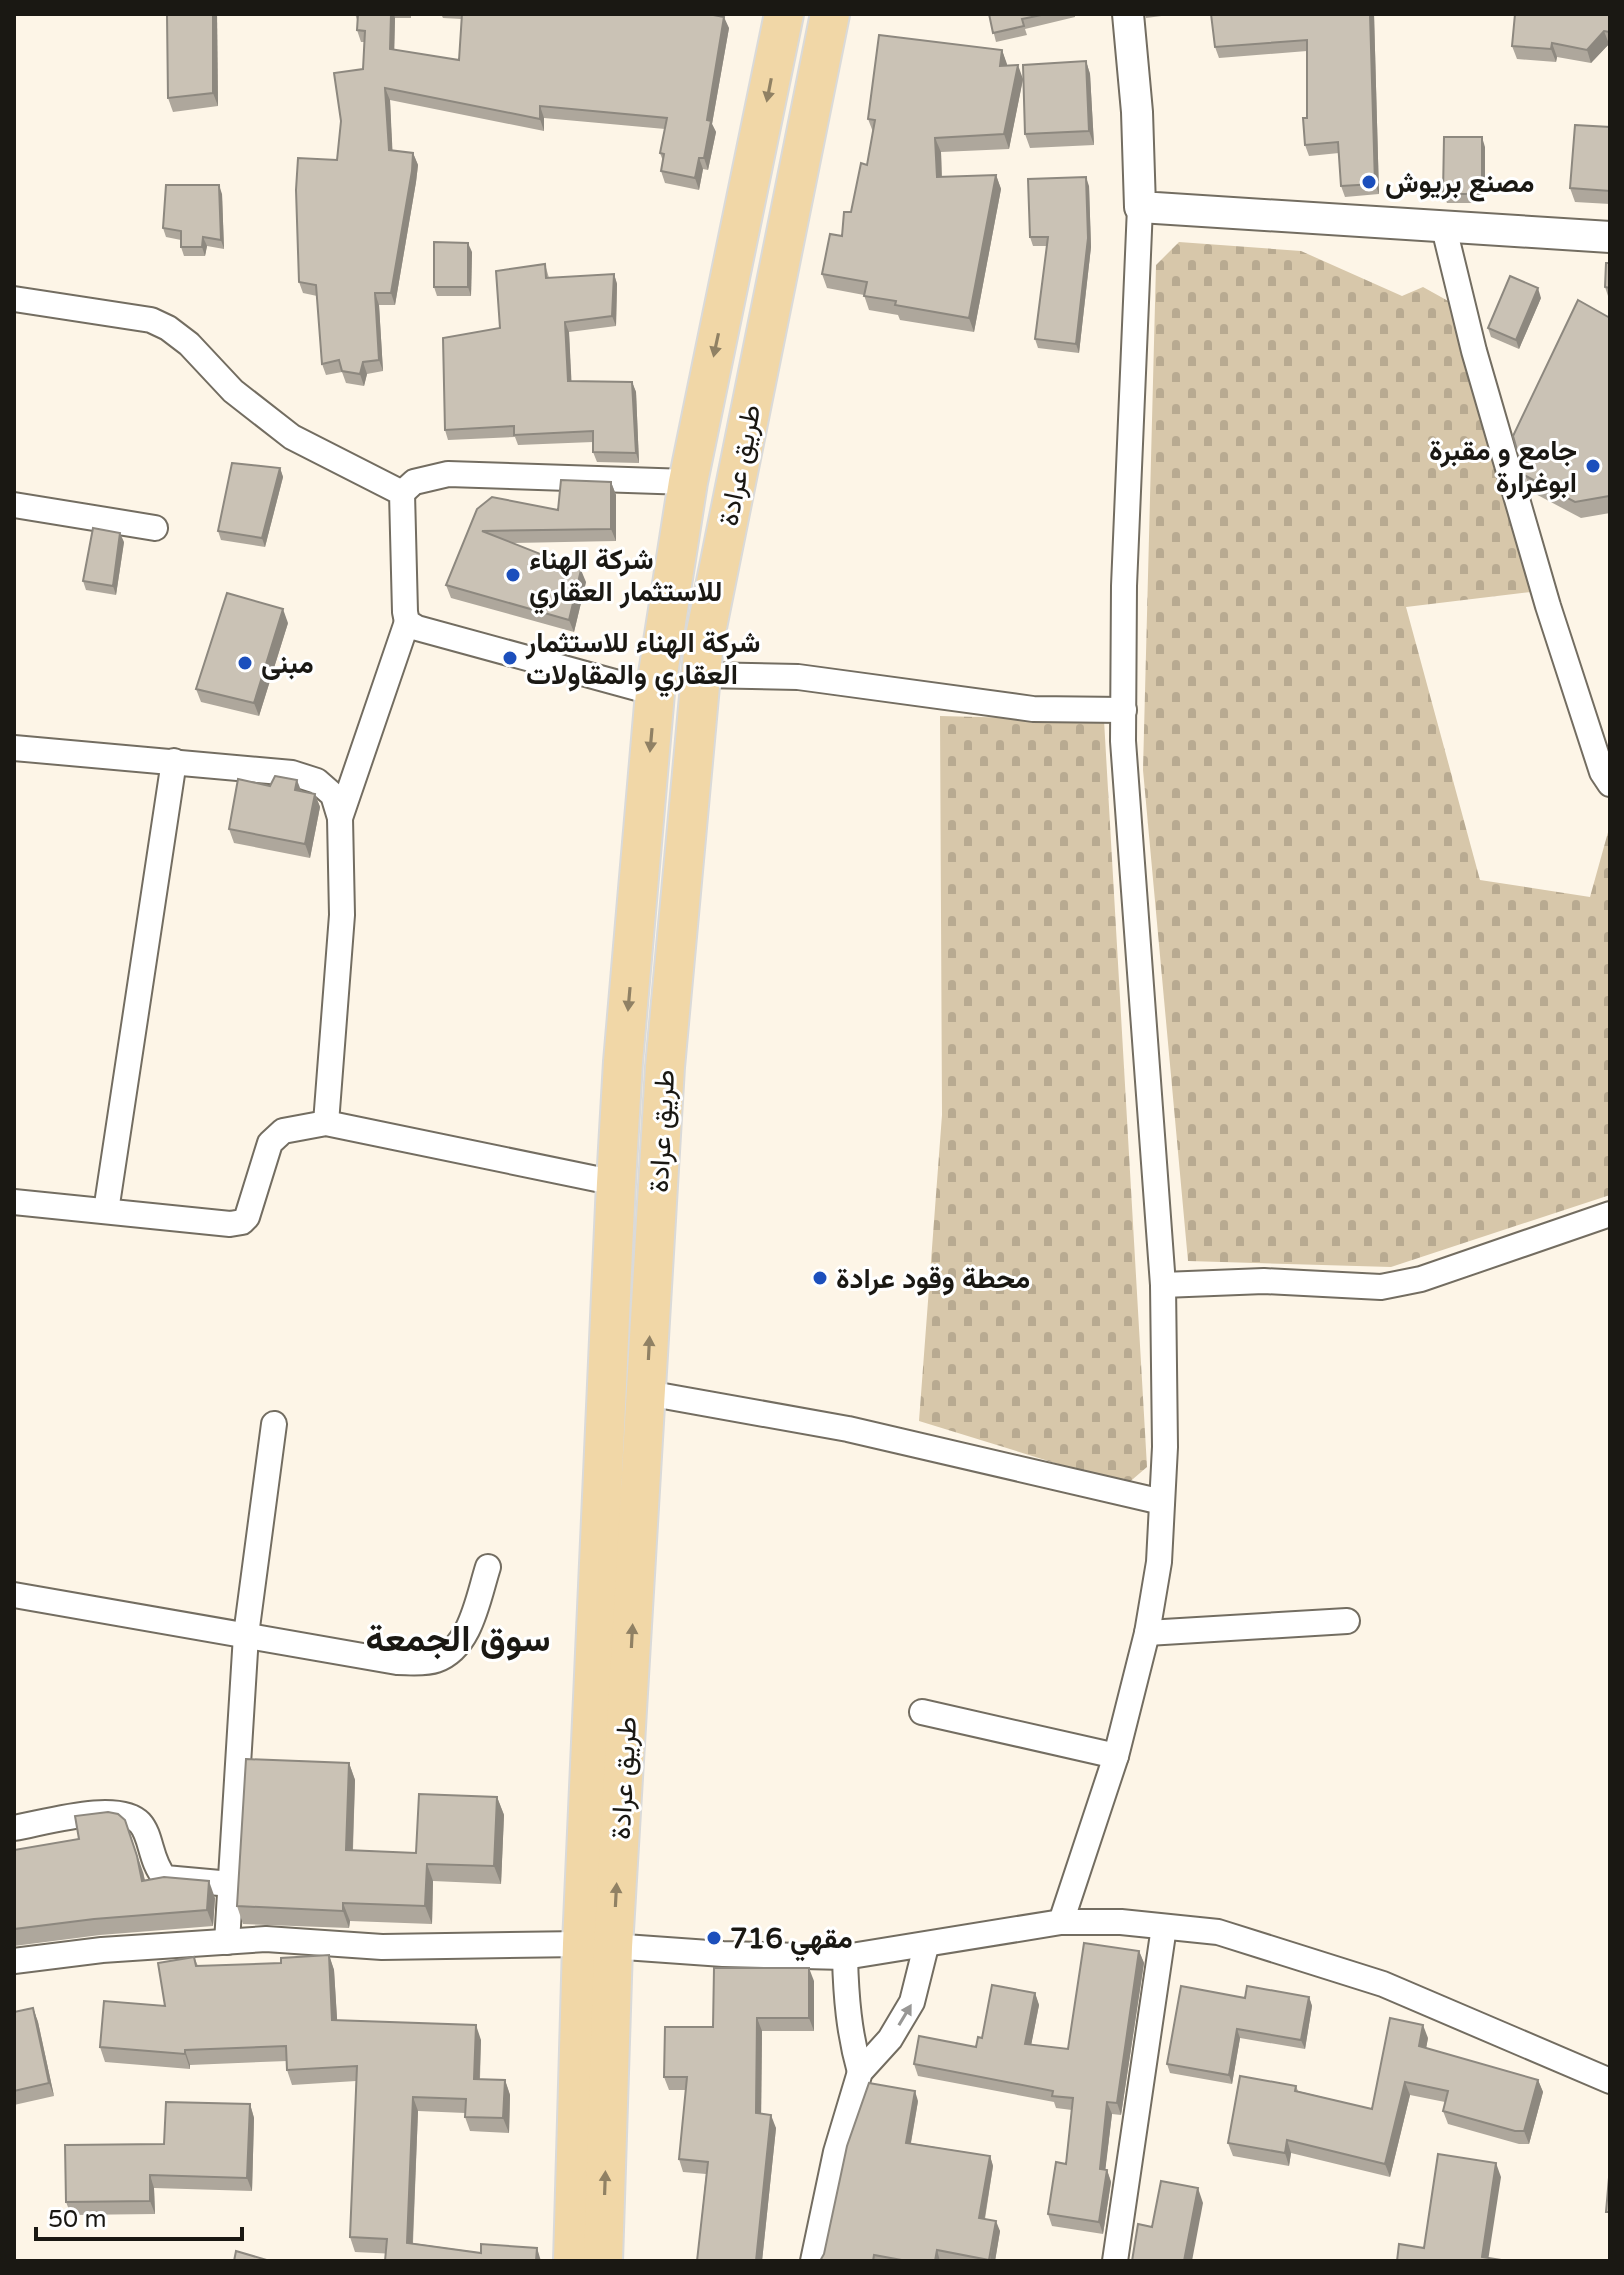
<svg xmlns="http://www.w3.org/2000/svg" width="1624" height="2275" viewBox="0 0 1624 2275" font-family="'Varela Round',Vazirmatn,sans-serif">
  <defs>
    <pattern id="cemetery-stones" width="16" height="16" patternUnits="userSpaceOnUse" patternTransform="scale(2)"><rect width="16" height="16" fill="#d7c7aa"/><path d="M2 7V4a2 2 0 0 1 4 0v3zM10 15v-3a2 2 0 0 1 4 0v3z" fill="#b8aa91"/></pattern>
  </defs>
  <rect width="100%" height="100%" fill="#fdf5e7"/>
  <g fill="url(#cemetery-stones)">
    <polygon points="1179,242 1301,251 1402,296 1423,287 1450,302 1531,592 1406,607 1480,880 1590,897 1610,825 1610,1195 1391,1267 1188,1261 1143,770 1156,265"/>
    <polygon points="940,716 1104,720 1147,1467 1126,1485 919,1421 942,1115"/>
  </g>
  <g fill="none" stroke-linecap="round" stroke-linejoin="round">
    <g stroke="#736d61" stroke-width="28">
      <g id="minor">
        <polyline points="1444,228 1474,351 1548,606 1602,772 1610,784"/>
        <polyline points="14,299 151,320 168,328 189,344 233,391 292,437 402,493 405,612 407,622 417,628 655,693"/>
        <polyline points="402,493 414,482 448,474 688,482"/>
        <polyline points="14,505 155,528"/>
        <polyline points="701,675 798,677 1033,709 1124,710"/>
        <polyline points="14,748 292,773 317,781 333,795 340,818 342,915 326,1123"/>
        <polyline points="340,818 407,622"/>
        <polyline points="14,1202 230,1224 242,1222 247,1217 270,1143 283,1131 326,1123 616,1183"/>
        <polyline points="106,1211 174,761"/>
        <polyline points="1163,1285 1264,1281 1381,1287 1421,1279 1610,1214"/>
        <polyline points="647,1393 848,1429 1162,1502"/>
        <path d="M14,1595L397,1662C409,1662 425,1664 436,1660C471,1648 478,1598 488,1567"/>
        <polyline points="1147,1633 1347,1621"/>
        <polyline points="922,1712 1116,1756"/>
        <path d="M14,1828C44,1823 118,1800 140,1823C152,1836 150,1862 165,1878L231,1884"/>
        <polyline points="1061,1922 1116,1756 1147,1633 1159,1562 1165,1447 1163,1285 1123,741 1124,586 1140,207"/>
        <polyline points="227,1942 246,1635 274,1424"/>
        <path d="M845,1957C846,1997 849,2033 860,2072"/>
        <polyline points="14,1961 102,1950 266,1939 382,1947 582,1944 723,1954 845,1957 1061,1922 1121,1922 1218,1932 1383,1984 1610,2081"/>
        <polyline points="813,2261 836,2152 860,2072 890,2039 912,2002 926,1946"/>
        <polyline points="1115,2261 1164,1927"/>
      </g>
    </g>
    <g stroke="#736d61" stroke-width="34">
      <polyline id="tertiary" points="1128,14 1137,112 1140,207 1610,237"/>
    </g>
    <g stroke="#dadad9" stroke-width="42">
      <g id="primary">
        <polyline points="573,2261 582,1944 616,1183 623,1062 655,693 688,482 784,14"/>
        <polyline points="603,2261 613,1947 665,1067 704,642 830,14"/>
      </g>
    </g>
    <use href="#minor" stroke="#fff" stroke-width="24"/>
    <use href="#tertiary" stroke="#fff" stroke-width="30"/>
    <use href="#primary" stroke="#f1d7a7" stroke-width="38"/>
  </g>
  <g fill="#aea79c">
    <polygon points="167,14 217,14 218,106 173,112 168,98"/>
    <polygon points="355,14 411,14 411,18 395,18 394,50 459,60 462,19 443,18 441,14 708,14 729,28 712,124 716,132 708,170 703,169 699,190 665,183 661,171 663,161 660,153 665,129 544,118 544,131 390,100 392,150 413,153 418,165 416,182 395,305 379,305 383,371 367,374 364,386 346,383 342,372 326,375 322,364 317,296 303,293 299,282 337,160 363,69 364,42 361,42 357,30 358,22"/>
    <polygon points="989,14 1075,14 1075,17 1025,29 1027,35 996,42"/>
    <polygon points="1145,14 1169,14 1169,15 1146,18"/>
    <polygon points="1211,14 1374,14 1379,194 1345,197 1341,186 1339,153 1309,156 1305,145 1307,118 1307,51 1219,58 1215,47"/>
    <polygon points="1610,14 1610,44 1609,44 1591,63 1557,57 1556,62 1517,59 1512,46"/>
    <polygon points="1002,50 1007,66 1023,79 1086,61 1090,74 1094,145 1030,148 1025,134 1023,79 1009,149 941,152 942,177 996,175 1001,189 974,332 900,320 898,315 869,310 864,295 827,288 822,274 842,236 867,165 873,132 868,119"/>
    <polygon points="1610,127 1610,204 1575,202 1570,188"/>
    <polygon points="1485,147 1485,203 1447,203 1443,194"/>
    <polygon points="1089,186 1091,247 1079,353 1038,348 1035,339 1047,246 1033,246 1030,237"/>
    <polygon points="222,194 224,249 207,246 205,256 184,256 181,247 181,240 166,237 163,228"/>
    <polygon points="472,252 471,296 437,296 434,287"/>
    <polygon points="1610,263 1610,296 1608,296 1605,287"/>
    <polygon points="545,264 549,278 614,274 617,284 616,326 569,332 571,381 632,382 636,392 639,463 597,462 593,452 593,442 518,445 515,437 448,440 445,430 500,328"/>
    <polygon points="1541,298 1519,349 1491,337 1488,328"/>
    <polygon points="1610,318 1610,513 1581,518 1530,491 1517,450"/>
    <polygon points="280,468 283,477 265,547 221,540 218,531"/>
    <polygon points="611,482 616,495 616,541 513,543 586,582 574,632 451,598 446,585 477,509 558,510"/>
    <polygon points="124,542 116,595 86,590 83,581"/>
    <polygon points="288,623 259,716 201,702 196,689"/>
    <polygon points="301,791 315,794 320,807 310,858 234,843 229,829"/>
    <polygon points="349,1763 355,1780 353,1850 416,1853 497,1797 504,1815 501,1884 433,1881 432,1924 350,1921 349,1928 243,1924 237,1906"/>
    <polygon points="14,1850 143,1872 145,1880 215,1898 213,1926 100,1935 14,1946"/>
    <polygon points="1139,1951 1144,1963 1121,2115 1112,2114 1105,2170 1107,2170 1111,2182 1103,2234 1052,2226 1048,2214 1066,2164 1072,2110 1056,2108 1054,2102 918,2076 914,2064 976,2047 982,2038 1035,1993 1039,2005 1031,2045 1068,2049"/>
    <polygon points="329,1955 334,1970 337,2020 481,2040 480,2079 505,2080 510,2095 509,2133 470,2131 465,2117 465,2113 418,2111 413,2243 541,2261 355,2252 350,2237 356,2081 292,2085 287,2070 287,2061 190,2065 190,2069 105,2062 100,2047 165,2006 194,1957 198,1966 281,1963"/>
    <polygon points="814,1981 814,2031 762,2031 761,2114 776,2128 762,2261 697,2261 706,2174 683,2172 679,2159 686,2090 669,2090 664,2077 713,2027"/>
    <polygon points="1309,1997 1312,2006 1305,2049 1240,2038 1232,2084 1170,2073 1167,2064 1245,1998"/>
    <polygon points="33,2008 38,2022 54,2096 14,2105 14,2012"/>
    <polygon points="1428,2038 1426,2048 1538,2080 1543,2092 1529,2144 1519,2144 1448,2124 1443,2111 1445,2102 1410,2095 1390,2177 1291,2153 1289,2166 1233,2156 1228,2143 1296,2086 1298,2091 1372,2109"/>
    <polygon points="918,2101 911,2143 990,2156 993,2166 985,2219 1000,2231 995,2261 820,2261"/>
    <polygon points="250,2104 254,2118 252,2191 154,2188 155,2214 71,2215 66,2202 164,2144"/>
  </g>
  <g fill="#8d887f">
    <polygon points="213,14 217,14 218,106 213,93"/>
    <polygon points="391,14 394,14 395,18 394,61 390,49"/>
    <polygon points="1370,14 1374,14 1379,194 1375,184"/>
    <polygon points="724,17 729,28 712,124 716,132 708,170 704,158 707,120"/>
    <polygon points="1604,31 1609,44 1591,63 1587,50"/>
    <polygon points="1552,43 1557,57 1556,62 1551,49"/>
    <polygon points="1002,50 1007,64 1006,81 1000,66"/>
    <polygon points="1086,61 1090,74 1094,145 1089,131"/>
    <polygon points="1018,65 1023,79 1009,149 1004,134"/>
    <polygon points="385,88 390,100 393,161 389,150"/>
    <polygon points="540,106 544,118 544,131 540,119"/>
    <polygon points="1482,137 1485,147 1485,203 1482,194"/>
    <polygon points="935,138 941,152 942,191 937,177"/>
    <polygon points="413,153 418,165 416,182 395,305 391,293"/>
    <polygon points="699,158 703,169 699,190 695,178"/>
    <polygon points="996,175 1001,189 974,332 969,318"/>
    <polygon points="1086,177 1089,186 1091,247 1079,353 1076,344"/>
    <polygon points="219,185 222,194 224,249 221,240"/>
    <polygon points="203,237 207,246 205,256 202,247"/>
    <polygon points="468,243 472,252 471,296 468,287"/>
    <polygon points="614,274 617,284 616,326 612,316"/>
    <polygon points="1538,288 1541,298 1519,349 1516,340"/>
    <polygon points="375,293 379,305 383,371 379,360"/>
    <polygon points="565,322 569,332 572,391 568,381"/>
    <polygon points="363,362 367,374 364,386 360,374"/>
    <polygon points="632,382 636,392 639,463 636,453"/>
    <polygon points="280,468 283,477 265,547 262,538"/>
    <polygon points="611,482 616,495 616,541 611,529"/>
    <polygon points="120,533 124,542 116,595 113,586"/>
    <polygon points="581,570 586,582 574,632 569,620"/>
    <polygon points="283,609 288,623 259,716 254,703"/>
    <polygon points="297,780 302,793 295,790"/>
    <polygon points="315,794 320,807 310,858 305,844"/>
    <polygon points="349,1763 355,1780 352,1867 346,1850"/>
    <polygon points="497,1797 504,1815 501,1884 494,1866"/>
    <polygon points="125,1820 143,1872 148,1897 142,1881"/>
    <polygon points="427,1864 433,1881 432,1924 425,1906"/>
    <polygon points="209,1881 215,1898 213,1926 207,1910"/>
    <polygon points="343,1903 350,1921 349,1928 343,1911"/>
    <polygon points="1139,1951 1144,1963 1121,2115 1117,2103"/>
    <polygon points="329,1955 334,1970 338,2034 332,2020"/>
    <polygon points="809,1968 814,1981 814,2031 809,2018"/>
    <polygon points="1035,1993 1039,2005 1029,2056 1025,2044"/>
    <polygon points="1309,1997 1312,2006 1305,2049 1301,2040"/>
    <polygon points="33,2008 38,2022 54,2096 49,2083"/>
    <polygon points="757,2018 762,2031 761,2126 756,2113"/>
    <polygon points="476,2025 481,2040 479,2093 474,2079"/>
    <polygon points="1423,2025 1428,2038 1424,2059 1419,2046"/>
    <polygon points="1237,2029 1240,2038 1232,2084 1229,2075"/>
    <polygon points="185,2050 190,2065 190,2069 185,2054"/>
    <polygon points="505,2080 510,2095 509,2133 503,2118"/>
    <polygon points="1538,2080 1543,2092 1529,2144 1524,2131"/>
    <polygon points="1405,2082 1410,2095 1390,2177 1385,2164"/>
    <polygon points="915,2091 918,2101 909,2153 906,2143"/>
    <polygon points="413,2097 418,2111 412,2257 407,2243"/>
    <polygon points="1107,2102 1112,2114 1104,2181 1100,2169"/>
    <polygon points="250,2104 254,2118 252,2191 247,2178"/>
    <polygon points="771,2115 776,2128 762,2261 756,2261"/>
    <polygon points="1287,2140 1291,2153 1289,2166 1285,2153"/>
    <polygon points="990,2156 993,2166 983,2228 979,2218"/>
    <polygon points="1496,2163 1501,2177 1488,2261 1482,2257"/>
    <polygon points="1107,2170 1111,2182 1103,2234 1099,2222"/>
    <polygon points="150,2175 154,2188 155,2214 150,2201"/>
    <polygon points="1198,2188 1203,2203 1192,2261 1184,2261"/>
    <polygon points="996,2221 1000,2231 995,2261 990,2261"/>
    <polygon points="537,2248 541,2261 536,2261"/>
    <polygon points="937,2250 940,2261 935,2261"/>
  </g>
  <g fill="#cac2b5" stroke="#8d887f" stroke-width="2">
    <polygon points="167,14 213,14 213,93 168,98"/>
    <polygon points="358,14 391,14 390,49 459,60 462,14 708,14 724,17 707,120 711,121 704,158 699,158 695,178 661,171 664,154 660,153 667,118 540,106 540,119 385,88 389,150 413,153 412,171 391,293 375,293 379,360 363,362 360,374 342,371 339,360 322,364 316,285 299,282 296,190 298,158 337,160 341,121 334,73 363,69 365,31 357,30"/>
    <polygon points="989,14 1046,14 1022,19 1024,26 993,33"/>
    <polygon points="1211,14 1370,14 1375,184 1341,186 1338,142 1305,145 1303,118 1307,118 1307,40 1215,47"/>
    <polygon points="1515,14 1610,14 1610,32 1604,31 1587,50 1552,43 1551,49 1512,46"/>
    <polygon points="879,35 1002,50 1000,66 1018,65 1004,134 935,138 937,177 996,175 969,318 895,305 896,301 864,296 867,282 822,274 830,234 842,236 844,212 851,212 861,163 867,165 875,120 868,119"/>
    <polygon points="1086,61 1089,131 1025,134 1023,65"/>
    <polygon points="1575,125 1610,127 1610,191 1570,188"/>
    <polygon points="1444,137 1482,137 1482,194 1443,194"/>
    <polygon points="1086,177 1088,238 1076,344 1035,339 1048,237 1030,237 1028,179"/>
    <polygon points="166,185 219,185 221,240 203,237 202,247 181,247 181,231 163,228"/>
    <polygon points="434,242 468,243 468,287 434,287"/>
    <polygon points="1606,263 1610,263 1610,288 1605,287"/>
    <polygon points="545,264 546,278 614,274 612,316 565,322 568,381 632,382 636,453 593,452 593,431 514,435 514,426 445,430 443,338 500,328 496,271"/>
    <polygon points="1510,276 1538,288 1516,340 1488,328"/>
    <polygon points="1578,300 1610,318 1610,495 1609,496 1575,502 1524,475 1521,465 1525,453 1517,450 1513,436"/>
    <polygon points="232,463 280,468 262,538 218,531"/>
    <polygon points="561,480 611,482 611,529 482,531 581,570 569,620 446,585 477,509 492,497 558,510"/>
    <polygon points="93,528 120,533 113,586 83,581"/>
    <polygon points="227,593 283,609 254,703 196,689"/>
    <polygon points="275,776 297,780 295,790 315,794 305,844 229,829 238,779 270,786"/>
    <polygon points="246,1759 349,1763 346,1850 416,1853 419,1794 497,1797 494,1866 427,1864 425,1906 343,1903 343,1911 237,1906"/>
    <polygon points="108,1812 118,1814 125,1820 137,1856 142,1881 164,1877 209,1881 207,1910 94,1919 14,1929 14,1850 79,1839 75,1816"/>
    <polygon points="1084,1943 1139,1951 1117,2103 1107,2102 1100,2169 1107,2170 1099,2222 1048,2214 1056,2162 1066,2164 1073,2098 1052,2096 1053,2091 914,2064 919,2036 976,2047 978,2037 982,2038 992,1985 1035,1993 1025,2044 1068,2049"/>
    <polygon points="329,1955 332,2020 476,2025 474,2079 505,2080 503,2118 465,2117 466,2099 413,2097 407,2243 481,2253 481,2244 537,2248 536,2261 385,2261 387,2239 350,2237 357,2066 287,2070 286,2046 185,2050 185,2054 100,2047 104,2001 165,2006 158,1963 194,1957 196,1966 281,1963 281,1958"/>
    <polygon points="714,1968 809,1968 809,2018 757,2018 756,2113 771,2115 756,2261 758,2261 697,2261 708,2162 679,2159 687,2077 664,2077 665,2027 713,2027"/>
    <polygon points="1181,1986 1245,1998 1247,1986 1309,1997 1301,2040 1237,2029 1229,2075 1167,2064"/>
    <polygon points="33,2008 49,2083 14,2091 14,2012"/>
    <polygon points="1390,2018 1423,2025 1419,2046 1538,2080 1524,2131 1515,2131 1443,2111 1448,2091 1405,2082 1385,2164 1287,2140 1285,2153 1228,2143 1240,2076 1296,2086 1295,2091 1372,2109"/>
    <polygon points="869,2083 915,2091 906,2143 990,2156 979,2218 996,2221 989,2260 937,2250 935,2261 907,2261 874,2255 873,2261 820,2261 824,2254 847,2146"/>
    <polygon points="166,2102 250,2104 247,2178 150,2175 150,2201 66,2202 65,2145 164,2144"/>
    <polygon points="1438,2154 1496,2163 1482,2257 1501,2260 1500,2261 1397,2261 1399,2244 1424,2248"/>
    <polygon points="1610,2166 1610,2212 1606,2212"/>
    <polygon points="1161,2181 1198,2188 1184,2261 1132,2261 1138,2224 1152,2227"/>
    <polygon points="236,2251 270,2261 234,2261"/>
  </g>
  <defs><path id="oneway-solid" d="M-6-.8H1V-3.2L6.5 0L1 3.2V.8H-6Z" transform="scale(2)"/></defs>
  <g fill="#908164">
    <use href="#oneway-solid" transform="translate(769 90) rotate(101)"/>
    <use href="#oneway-solid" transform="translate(716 345) rotate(102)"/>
    <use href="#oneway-solid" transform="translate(651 740) rotate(95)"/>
    <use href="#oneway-solid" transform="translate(629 999) rotate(95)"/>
    <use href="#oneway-solid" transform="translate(649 1348) rotate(-87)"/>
    <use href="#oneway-solid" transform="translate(632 1636) rotate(-87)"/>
    <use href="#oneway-solid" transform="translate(616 1895) rotate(-87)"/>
    <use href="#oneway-solid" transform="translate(605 2183) rotate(-88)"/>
  </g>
  <use fill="#989795" href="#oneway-solid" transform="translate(905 2015) rotate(-59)"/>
  <g fill="#1c4fbc" stroke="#fff" stroke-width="3">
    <circle cx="1369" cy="182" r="8"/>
    <circle cx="1593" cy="466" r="8"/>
    <circle cx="513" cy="575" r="8"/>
    <circle cx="510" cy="658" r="8"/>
    <circle cx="245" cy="663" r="8"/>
    <circle cx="820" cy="1278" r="8"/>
    <circle cx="714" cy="1938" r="8"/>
  </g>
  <g text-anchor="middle" stroke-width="6" stroke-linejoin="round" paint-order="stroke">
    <g font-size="28" font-weight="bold" fill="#1a1813" stroke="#fff" text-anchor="start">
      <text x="1385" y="192">مصنع بريوش</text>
      <text x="1577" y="460" text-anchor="end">جامع و مقبرة<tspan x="1577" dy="32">ابوغرارة</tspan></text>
      <text x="529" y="569">شركة الهناء<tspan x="529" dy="32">للاستثمار العقاري</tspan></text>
      <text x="526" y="652">شركة الهناء للاستثمار<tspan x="526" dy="32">العقاري والمقاولات</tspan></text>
      <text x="261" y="673">مبنى</text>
      <text x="836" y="1288">محطة وقود عرادة</text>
      <text x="730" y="1948">مقهي 716</text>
    </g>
    <g font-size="28" fill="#1a1813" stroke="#fff">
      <text transform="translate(739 465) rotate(-79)" y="10">طريق عرادة</text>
      <text transform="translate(661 1131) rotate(-87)" y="10">طريق عرادة</text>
      <text transform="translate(623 1778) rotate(-87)" y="10">طريق عرادة</text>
    </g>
    <g font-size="36" font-weight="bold" fill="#1a1813" stroke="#fff">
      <text x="458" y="1651">سوق الجمعة</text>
    </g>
  </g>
  <rect width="1624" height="2275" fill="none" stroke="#1a1813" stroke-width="32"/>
  <path d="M36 2227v12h206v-12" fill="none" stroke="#1a1813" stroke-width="4"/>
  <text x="48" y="2227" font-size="24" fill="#1a1813" stroke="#ffffff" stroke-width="6" paint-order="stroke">50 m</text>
</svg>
